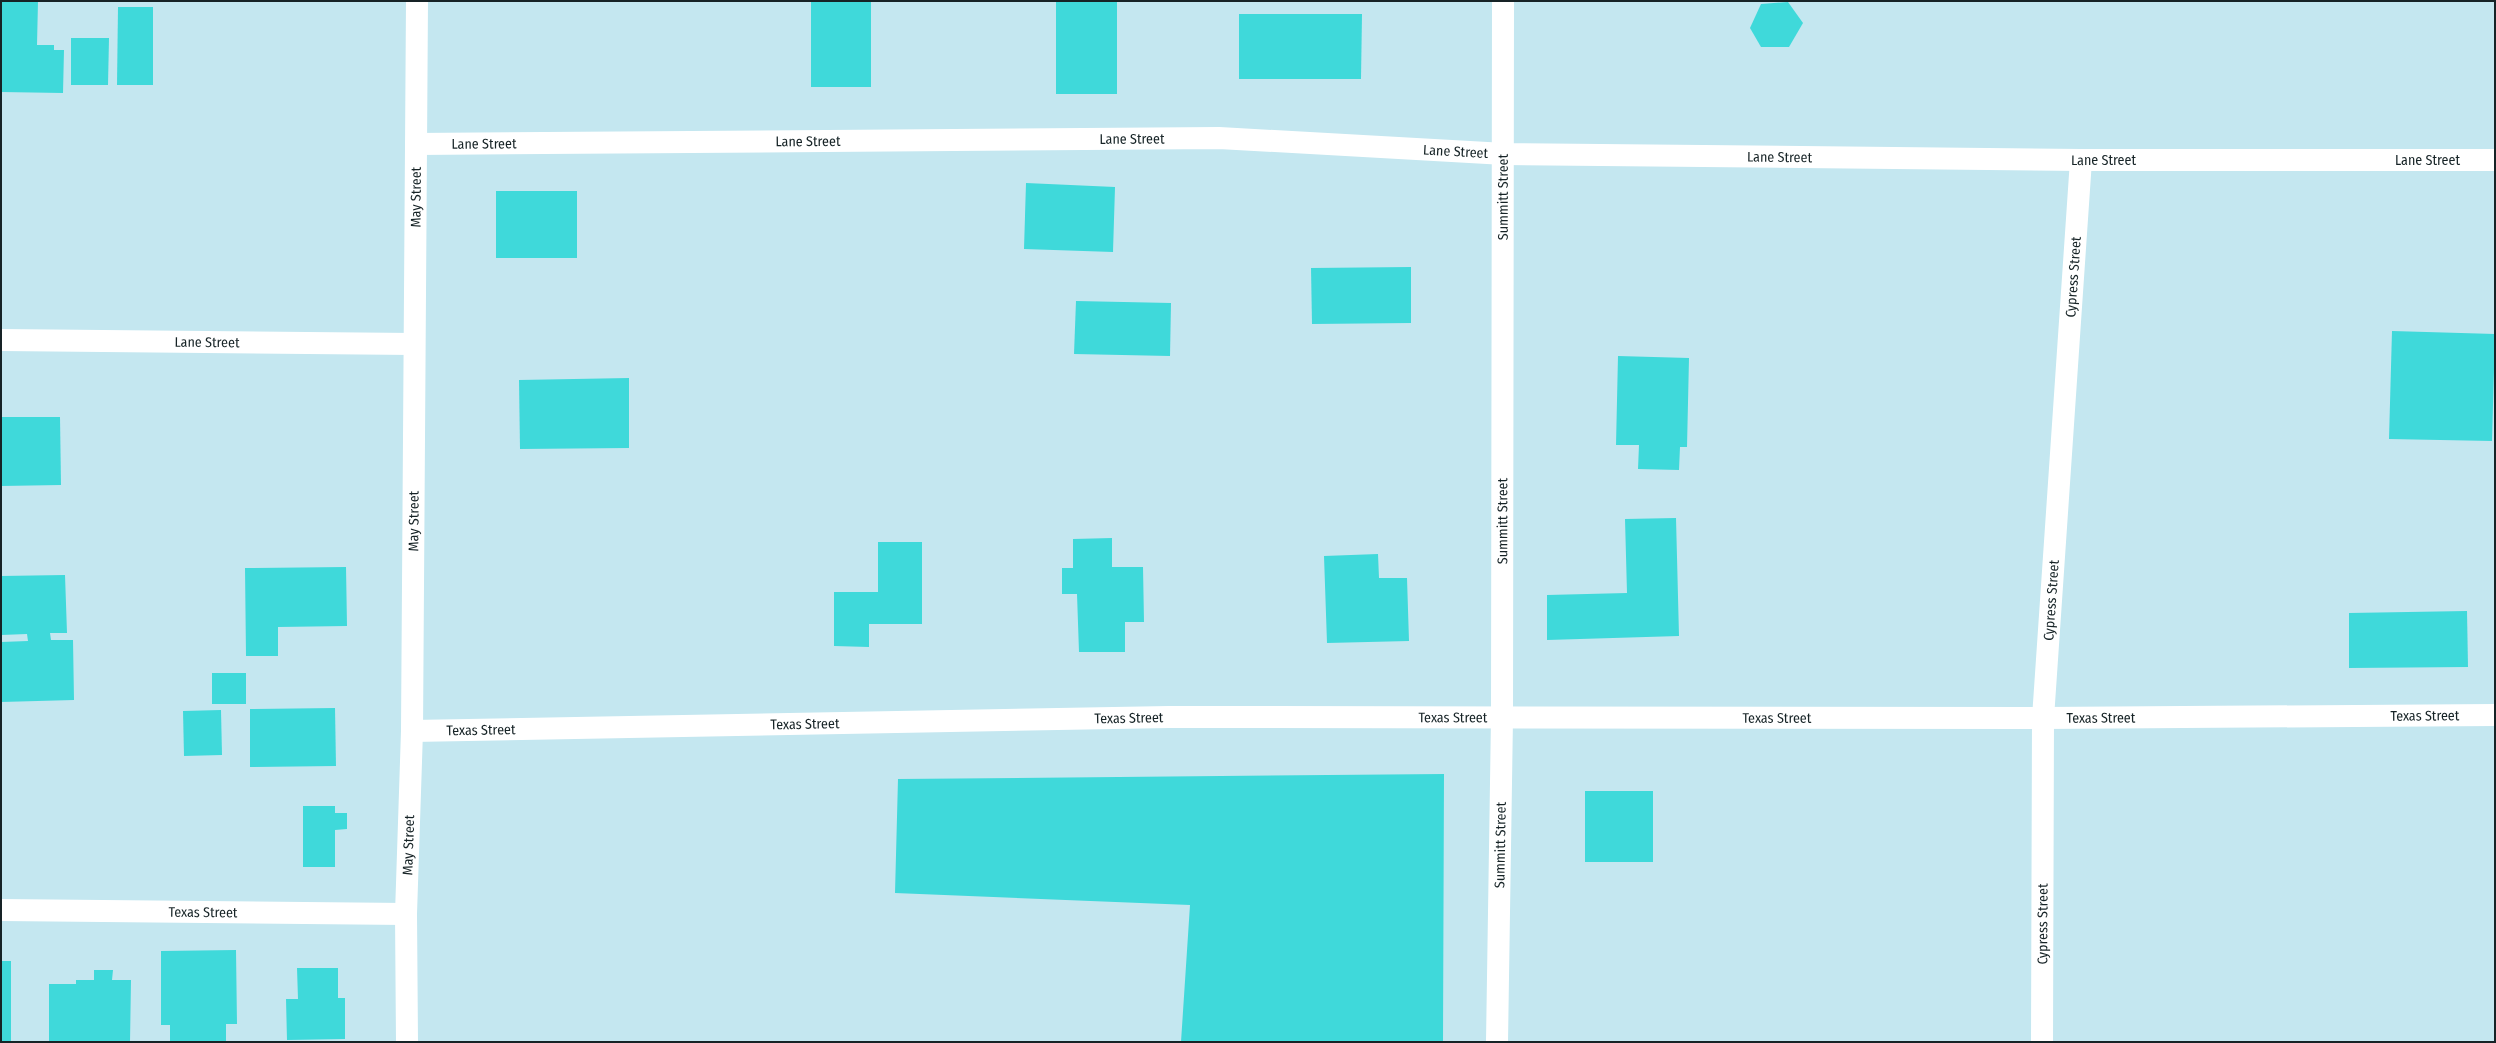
<svg xmlns="http://www.w3.org/2000/svg" width="2496" height="1043" viewBox="0 0 2496 1043" font-family="'Fira Sans Condensed',sans-serif">
  <rect width="100%" height="100%" fill="#c4e7f0"/>
  <g fill="#3fd9da">
    <polygon points="1,1 38,1 37,45 54,45 54,50 64,50 63,93 1,92"/>
    <rect x="811" y="1" width="60" height="86"/>
    <rect x="1056" y="1" width="61" height="93"/>
    <polygon points="1788,2 1803,23 1789,47 1761,47 1750,28 1761,4"/>
    <polygon points="118,7 153,7 153,85 117,85"/>
    <polygon points="1239,14 1362,14 1361,79 1239,79"/>
    <polygon points="71,38 109,38 108,85 71,85"/>
    <polygon points="1026,183 1115,187 1113,252 1024,249"/>
    <rect x="496" y="191" width="81" height="67"/>
    <polygon points="1411,267 1411,323 1312,324 1311,268"/>
    <polygon points="1076,301 1171,303 1170,356 1074,354"/>
    <polygon points="2392,331 2495,334 2492,441 2389,439"/>
    <polygon points="1618,356 1689,358 1687,447 1680,447 1679,470 1638,469 1639,445 1616,445"/>
    <polygon points="629,378 629,448 520,449 519,380"/>
    <polygon points="1,417 60,417 61,485 1,486"/>
    <polygon points="1676,518 1679,636 1547,640 1547,595 1627,593 1625,519"/>
    <polygon points="1112,538 1112,567 1143,567 1144,622 1125,622 1125,652 1079,652 1077,594 1062,594 1062,568 1073,568 1073,539"/>
    <polygon points="878,542 922,542 922,624 869,624 869,647 834,646 834,592 878,592"/>
    <polygon points="1378,554 1379,578 1407,578 1409,641 1327,643 1324,556"/>
    <polygon points="346,567 347,626 278,627 278,656 246,656 245,568"/>
    <polygon points="65,575 67,633 50,633 51,640 73,640 74,700 1,702 1,642 28,641 27,634 1,635 1,576"/>
    <polygon points="2467,611 2468,667 2349,668 2349,613"/>
    <rect x="212" y="673" width="34" height="31"/>
    <polygon points="335,708 336,766 250,767 250,709"/>
    <polygon points="221,710 222,755 184,756 183,711"/>
    <polygon points="1444,774 1443,1042 1181,1042 1190,905 895,893 898,779"/>
    <rect x="1585" y="791" width="68" height="71"/>
    <polygon points="303,806 335,806 335,813 347,813 347,829 335,830 335,867 303,867"/>
    <polygon points="236,950 237,1024 226,1024 226,1042 170,1042 170,1025 161,1025 161,951"/>
    <rect x="1" y="961" width="10" height="81"/>
    <polygon points="297,968 338,968 338,998 345,998 345,1039 287,1040 286,999 298,999"/>
    <polygon points="94,970 113,970 112,980 131,980 130,1042 49,1042 49,984 76,984 76,980 94,980"/>
  </g>
  <g fill="none" stroke-linecap="round" stroke-linejoin="round">
    <g stroke="#fff" stroke-width="22">
      <path id="s1" d="M416,144L1219,138L1505,154L2081,160H2495"/>
      <path id="s2" d="M1,340L414,344"/>
      <path id="s3" d="M412,731L1169,717L2043,718L2495,715"/>
      <path id="s4" d="M1,910L406,914"/>
      <path id="s5" d="M407,1042L406,914L412,731L417,1"/>
      <path id="s6" d="M1497,1042L1502,718L1503,1"/>
      <path id="s7" d="M2042,1042L2043,718L2081,160"/>
    </g>
  </g>
  <g text-anchor="middle" stroke-width="3" stroke-linejoin="round" paint-order="stroke">
    <g font-size="14" fill="#162326" stroke="#d1f4fd">
      <text dy="5" stroke="none"><textPath href="#s1" startOffset="716">Lane Street</textPath></text>
      <text dy="5" stroke="none"><textPath href="#s1" startOffset="392">Lane Street</textPath></text>
      <text dy="5" stroke="none"><textPath href="#s1" startOffset="68">Lane Street</textPath></text>
      <text dy="5" stroke="none"><textPath href="#s1" startOffset="1040">Lane Street</textPath></text>
      <text dy="5" stroke="none"><textPath href="#s1" startOffset="1364">Lane Street</textPath></text>
      <text dy="5" stroke="none"><textPath href="#s1" startOffset="1688">Lane Street</textPath></text>
      <text dy="5" stroke="none"><textPath href="#s1" startOffset="2012">Lane Street</textPath></text>
      <text dy="5" stroke="none"><textPath href="#s5" startOffset="845">May Street</textPath></text>
      <text dy="5" stroke="none"><textPath href="#s6" startOffset="845">Summitt Street</textPath></text>
      <text dy="5" stroke="none"><textPath href="#s7" startOffset="766">Cypress Street</textPath></text>
      <text dy="5" stroke="none"><textPath href="#s2" startOffset="206">Lane Street</textPath></text>
      <text dy="5" stroke="none"><textPath href="#s5" startOffset="521">May Street</textPath></text>
      <text dy="5" stroke="none"><textPath href="#s6" startOffset="521">Summitt Street</textPath></text>
      <text dy="5" stroke="none"><textPath href="#s7" startOffset="442">Cypress Street</textPath></text>
      <text dy="5" stroke="none"><textPath href="#s3" startOffset="2013">Texas Street</textPath></text>
      <text dy="5" stroke="none"><textPath href="#s3" startOffset="717">Texas Street</textPath></text>
      <text dy="5" stroke="none"><textPath href="#s3" startOffset="1041">Texas Street</textPath></text>
      <text dy="5" stroke="none"><textPath href="#s3" startOffset="1365">Texas Street</textPath></text>
      <text dy="5" stroke="none"><textPath href="#s3" startOffset="1689">Texas Street</textPath></text>
      <text dy="5" stroke="none"><textPath href="#s3" startOffset="393">Texas Street</textPath></text>
      <text dy="5" stroke="none"><textPath href="#s3" startOffset="69">Texas Street</textPath></text>
      <text dy="5" stroke="none"><textPath href="#s5" startOffset="197">May Street</textPath></text>
      <text dy="5" stroke="none"><textPath href="#s6" startOffset="197">Summitt Street</textPath></text>
      <text dy="5" stroke="none"><textPath href="#s4" startOffset="202">Texas Street</textPath></text>
      <text dy="5" stroke="none"><textPath href="#s7" startOffset="118">Cypress Street</textPath></text>
    </g>
  </g>
  <rect width="2496" height="1043" fill="none" stroke="#162326" stroke-width="4"/>
</svg>
